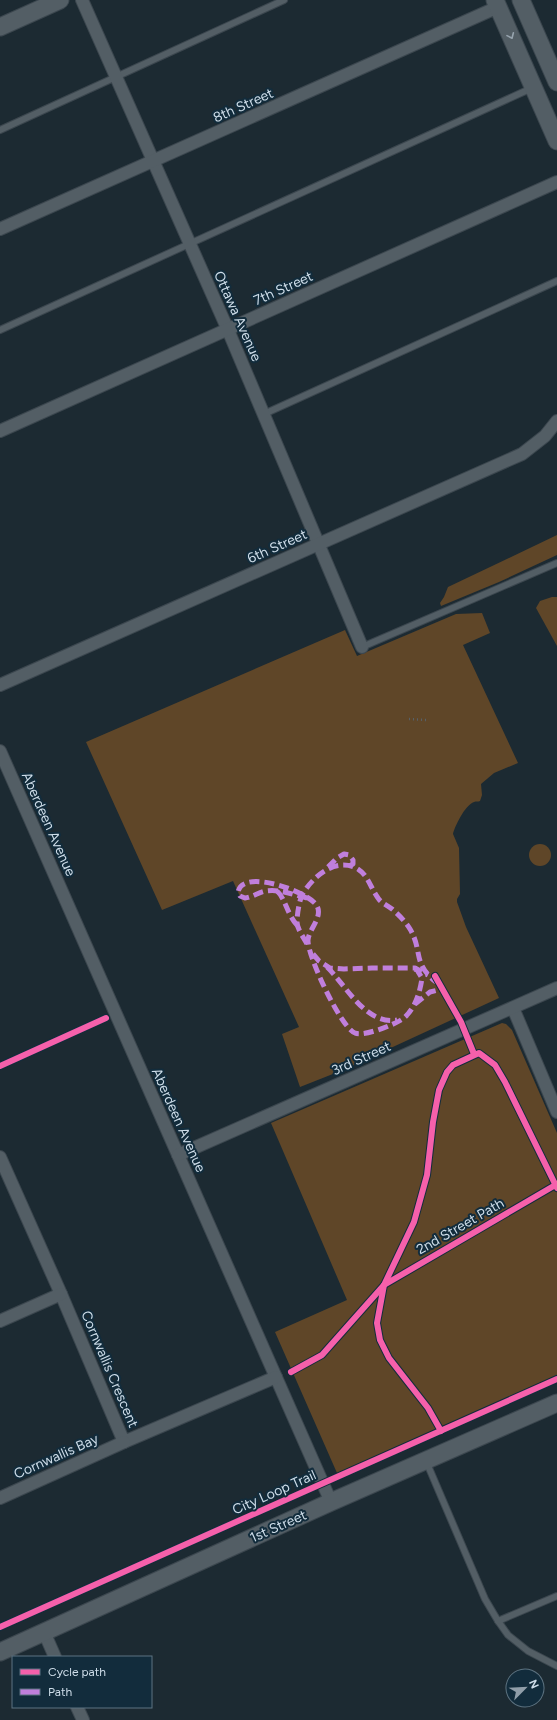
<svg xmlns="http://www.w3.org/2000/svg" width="557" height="1720" viewBox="0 0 557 1720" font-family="Figtree,sans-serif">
  <rect width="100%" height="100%" fill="#1c2a32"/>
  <g fill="#5f4628">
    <polygon points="557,535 557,555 499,582 441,606 440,603 444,597 448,587"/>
    <polygon points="552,597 557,597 557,646 536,608 540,601"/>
    <path d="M482,613L490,633L463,645L518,763L494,773L481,784L482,795L480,801C478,802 476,801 474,802C465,805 455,826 453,834L459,848L460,894L457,899V902L466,927L499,998L343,1070L300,1087L282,1034L299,1027L233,881L162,910L86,742L345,630L357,656L456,614Z"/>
    <circle cx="540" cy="855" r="11"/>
    <polygon points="502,1023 506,1024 512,1030 557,1133 557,1375 337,1473 275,1332 347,1300 271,1123"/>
  </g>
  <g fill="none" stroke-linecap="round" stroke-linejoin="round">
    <g stroke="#3c474f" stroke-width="8">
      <g id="lane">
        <polyline points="0,130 284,0"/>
        <polyline points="0,330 532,88"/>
        <polyline points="264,414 557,281"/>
        <polyline points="362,647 557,563"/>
        <polyline points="426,1461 485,1599 498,1621 508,1635 528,1651 557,1666"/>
        <polyline points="498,1621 557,1596"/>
      </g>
    </g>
    <g stroke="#3c474f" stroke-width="14">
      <g id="street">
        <polyline points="82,0 228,330 362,647"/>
        <polyline points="0,229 498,7"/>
        <polyline points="0,431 557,182"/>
        <polyline points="0,685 522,454 545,436 557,421"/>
        <polyline points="0,751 331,1502"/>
        <polyline points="513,1008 557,1112"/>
        <polyline points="178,1155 557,988"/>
        <polyline points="0,1157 61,1294 124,1442 276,1377"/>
        <polyline points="0,1321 61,1294"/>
        <polyline points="0,1498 124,1442"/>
        <polyline points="44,1632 55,1657"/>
        <polyline points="77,1707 83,1720"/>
      </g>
    </g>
    <g stroke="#3c474f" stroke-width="19">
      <g id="secondary">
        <polyline points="495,0 557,141"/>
        <polyline points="521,0 557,82"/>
        <polyline points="0,27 60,0"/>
        <polyline points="0,1652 331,1502 557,1403"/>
      </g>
    </g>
    <polyline stroke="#586168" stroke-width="2.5" stroke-dasharray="1 3" stroke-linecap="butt" points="409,719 427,720"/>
    <use href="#lane" stroke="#535e65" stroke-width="6"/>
    <use href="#street" stroke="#535e65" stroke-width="12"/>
    <use href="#secondary" stroke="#535e65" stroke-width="17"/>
    <g stroke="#c07fdc" stroke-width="5" stroke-dasharray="10 5" stroke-linecap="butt">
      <polyline points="328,867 337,858 344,854 349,855 353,860 353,864 349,866"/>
      <path d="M277,891C286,899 287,916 299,927"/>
      <path d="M307,898C294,895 281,889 266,891C259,892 253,897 245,898L240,896L238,892C243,867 311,893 317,906C323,917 309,929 308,940C307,955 341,1028 355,1033C363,1037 393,1025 401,1020C414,1012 420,993 422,978L417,970L412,968"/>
      <path d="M307,944C304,938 297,929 297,922C297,915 299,902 302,895C312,878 332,859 354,867C367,872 370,887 378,898C381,903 387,905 392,909C398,914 406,922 410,929C423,951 412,963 436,982"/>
      <polyline points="313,954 319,961 330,968 344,969 372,968 415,968 428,975"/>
      <path d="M327,967C346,985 365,1025 397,1020"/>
      <polyline points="415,1004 430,992 442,989"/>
    </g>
    <g stroke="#122c3c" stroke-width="8">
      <g id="cycleway">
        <polyline points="435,976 461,1022 474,1054"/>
        <polyline points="0,1066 106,1018"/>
        <polyline points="291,1372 322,1355 384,1285 557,1184"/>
        <polyline points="441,1431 428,1408 389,1358 380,1340 377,1323 384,1285 414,1222 427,1175 433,1122 439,1090 447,1072 453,1065 479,1053 495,1065 505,1082 557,1188"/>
        <polyline points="0,1627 557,1379"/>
      </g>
    </g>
    <use href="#cycleway" stroke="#f560ab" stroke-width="6"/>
  </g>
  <defs><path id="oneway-chevron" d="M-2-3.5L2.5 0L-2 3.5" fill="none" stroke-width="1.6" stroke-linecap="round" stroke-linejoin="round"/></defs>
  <use stroke="#97a4ae" href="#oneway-chevron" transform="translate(511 36) rotate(66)"/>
  <g text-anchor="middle" stroke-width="4" stroke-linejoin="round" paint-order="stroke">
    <g font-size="14" fill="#cedde9" stroke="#122c3c">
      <text transform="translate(243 105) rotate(-24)" y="5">8th Street</text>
      <text transform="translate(283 288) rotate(-24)" y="5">7th Street</text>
      <text transform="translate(238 316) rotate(66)" y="5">Ottawa Avenue</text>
      <text transform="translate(277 546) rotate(-24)" y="5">6th Street</text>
      <text transform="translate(49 824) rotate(66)" y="5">Aberdeen Avenue</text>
      <text transform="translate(361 1058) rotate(-24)" y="5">3rd Street</text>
      <text transform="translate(179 1120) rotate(66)" y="5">Aberdeen Avenue</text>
      <text transform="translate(460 1226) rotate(-30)" y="5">2nd Street Path</text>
      <text transform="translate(110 1369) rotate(67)" y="5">Cornwallis Crescent</text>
      <text transform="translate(56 1456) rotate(-24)" y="5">Cornwallis Bay</text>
      <text transform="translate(274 1492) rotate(-24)" y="5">City Loop Trail</text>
      <text transform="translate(278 1526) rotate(-24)" y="5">1st Street</text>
    </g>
  </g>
  <rect x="12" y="1656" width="140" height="52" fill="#122c3c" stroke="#5d7381"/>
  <rect x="20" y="1669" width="20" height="6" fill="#f560ab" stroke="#5d7381"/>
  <text x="48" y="1676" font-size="12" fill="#cedde9">Cycle path</text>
  <rect x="20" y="1689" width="20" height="6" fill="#c07fdc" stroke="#5d7381"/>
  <text x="48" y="1696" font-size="12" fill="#cedde9">Path</text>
  <g transform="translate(525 1688) rotate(66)"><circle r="19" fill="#122c3c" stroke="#5d7381"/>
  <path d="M0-3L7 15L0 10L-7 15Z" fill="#909ea9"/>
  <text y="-6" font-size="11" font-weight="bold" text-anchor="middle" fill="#cedde9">N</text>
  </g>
</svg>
